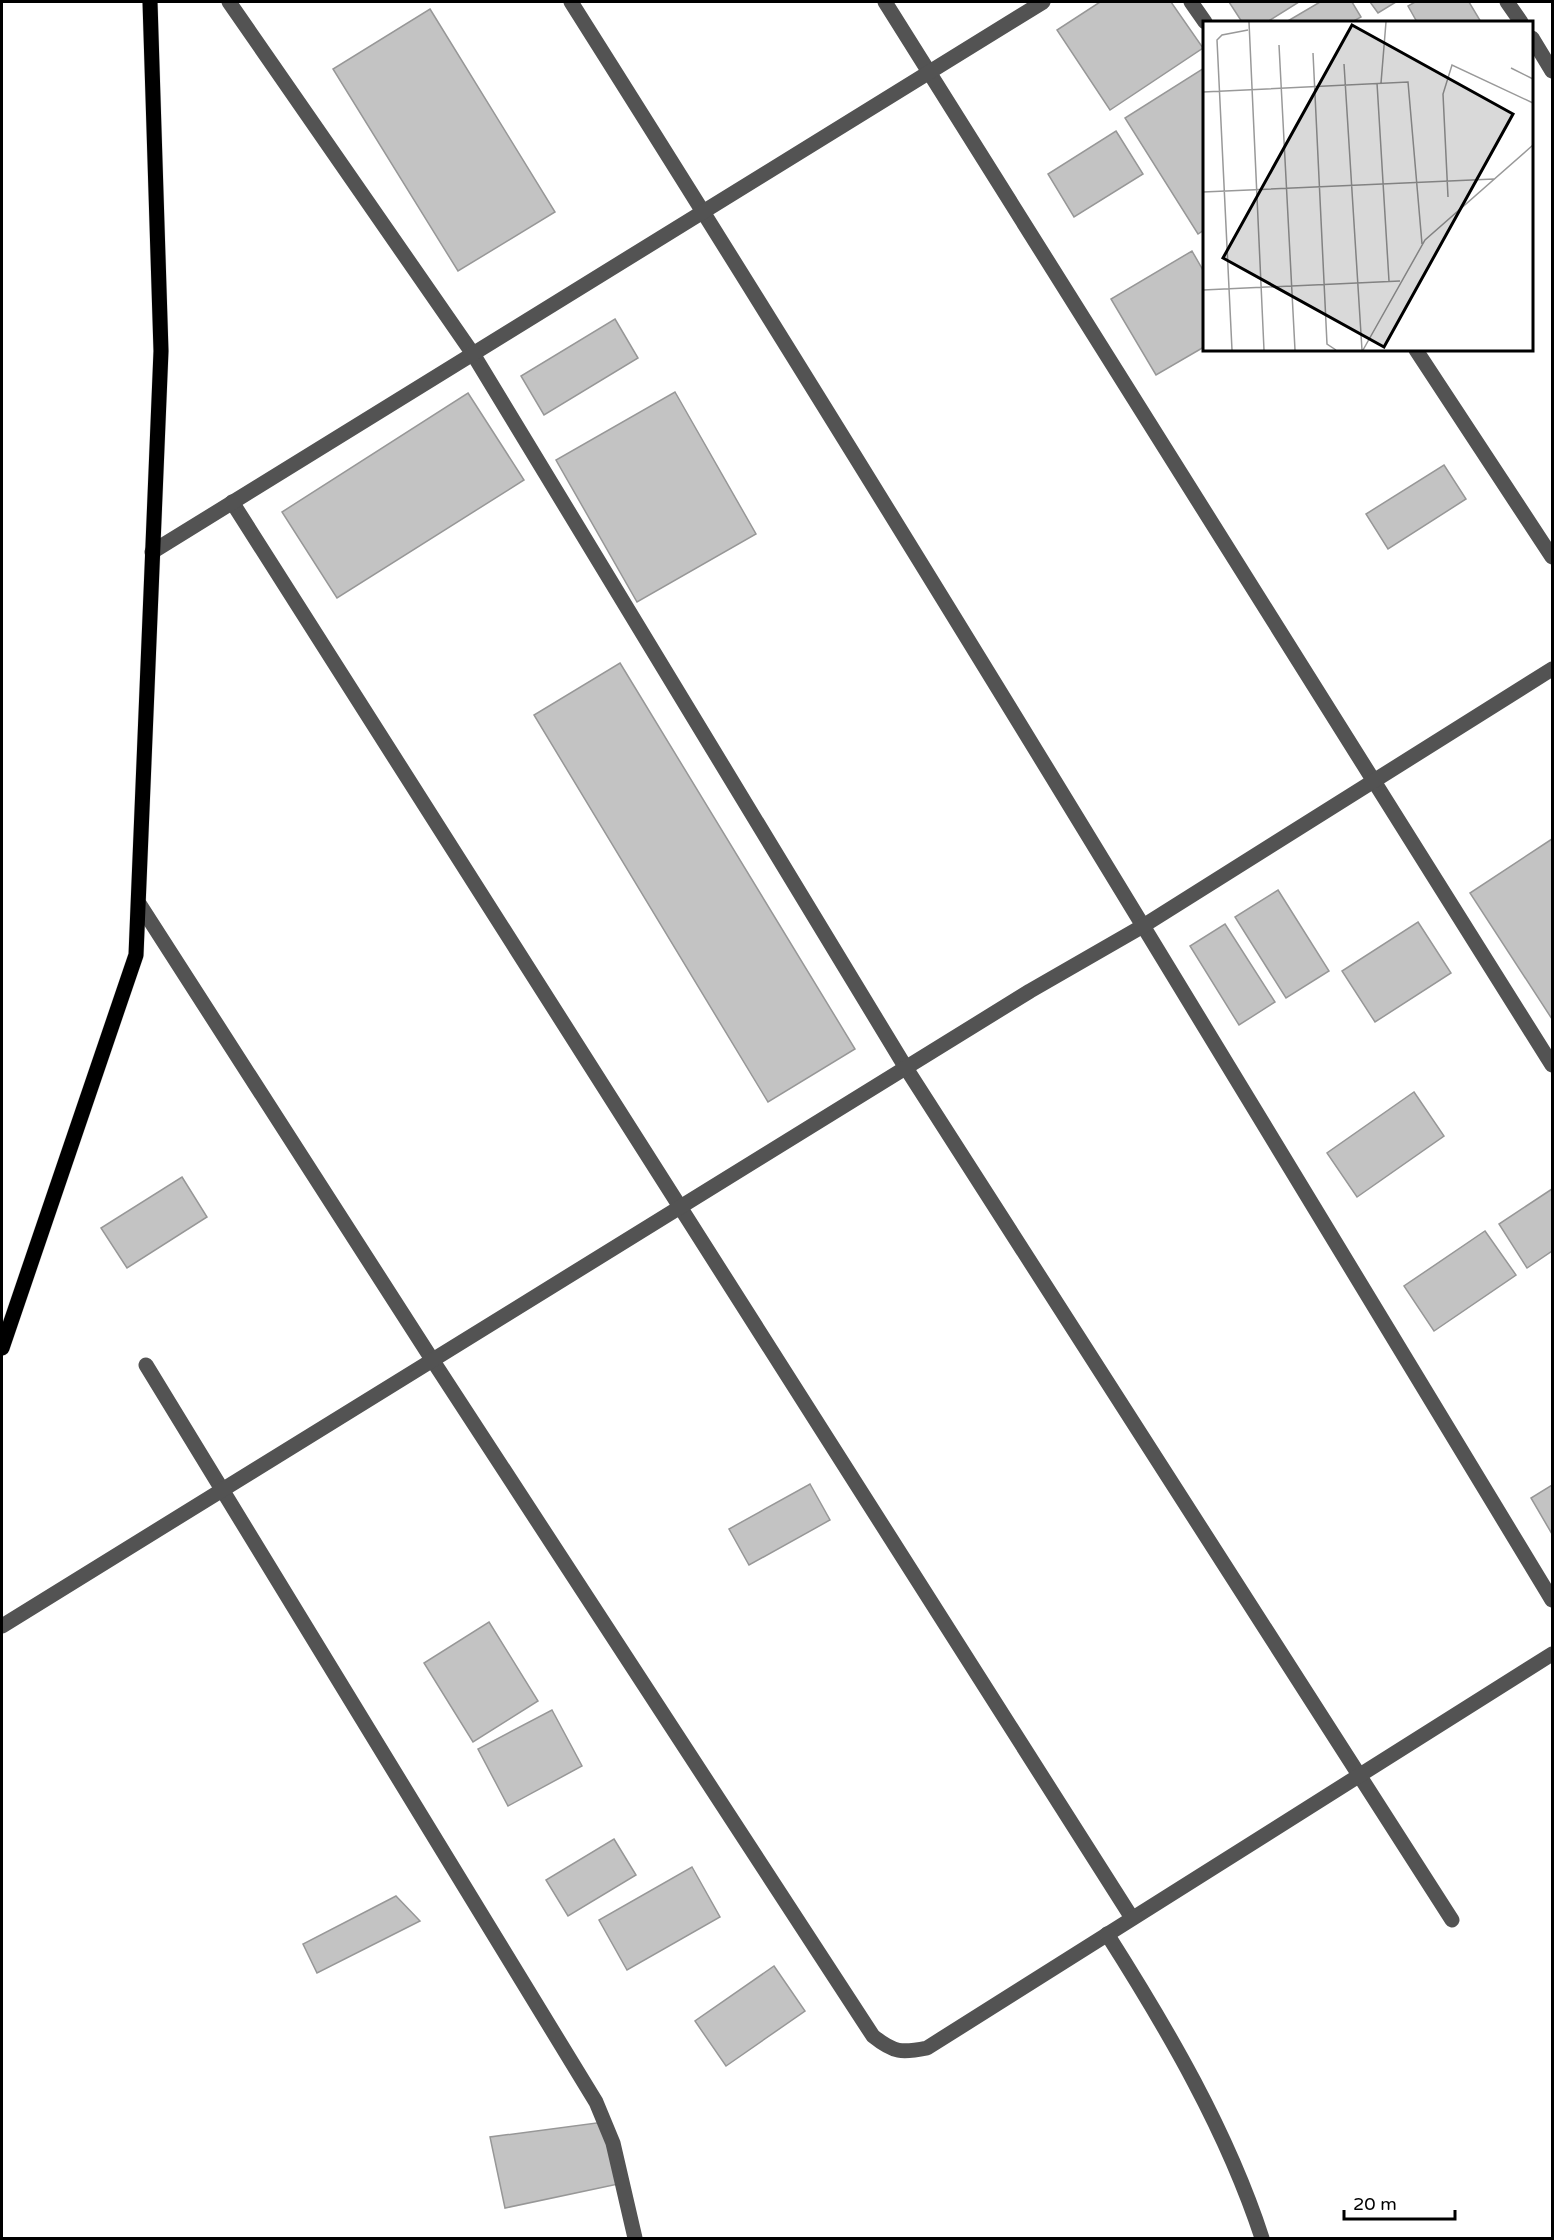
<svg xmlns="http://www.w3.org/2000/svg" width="1554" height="2240" viewBox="0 0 1554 2240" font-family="'Varela Round',sans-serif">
  <rect width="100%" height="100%" fill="#fff"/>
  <g fill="#c3c3c3" stroke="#979797" stroke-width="1.5">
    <polygon points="1100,2 1171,2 1203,48 1110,110 1057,30"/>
    <polygon points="1229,2 1299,2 1267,22 1242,22"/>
    <polygon points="1320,2 1352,2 1361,17 1352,22 1286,22"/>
    <polygon points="1370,2 1396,2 1378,13"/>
    <polygon points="1415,2 1469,2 1481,22 1417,22 1408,6"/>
    <polygon points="430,9 555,212 458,271 333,69"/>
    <polygon points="1204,68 1204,230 1198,234 1125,118"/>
    <polygon points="1116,131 1143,174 1074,217 1048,174"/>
    <polygon points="1192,251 1204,272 1204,347 1156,375 1111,299"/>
    <polygon points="615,319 638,358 544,415 521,376"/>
    <polygon points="675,392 756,534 637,602 556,460"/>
    <polygon points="468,393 524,480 337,598 282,512"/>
    <polygon points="1444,465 1466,499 1388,549 1366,514"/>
    <polygon points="620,663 855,1049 768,1102 534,715"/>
    <polygon points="1552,839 1552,1019 1470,893"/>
    <polygon points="1278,890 1329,971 1286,998 1235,917"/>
    <polygon points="1418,922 1451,973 1375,1022 1342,971"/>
    <polygon points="1225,924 1275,1002 1239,1025 1190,946"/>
    <polygon points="1414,1092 1444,1136 1357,1197 1327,1153"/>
    <polygon points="182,1177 207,1217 127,1268 101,1228"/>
    <polygon points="1552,1189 1552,1251 1527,1268 1499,1224"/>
    <polygon points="1485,1231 1516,1275 1434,1331 1404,1286"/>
    <polygon points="810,1484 830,1520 749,1565 729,1529"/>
    <polygon points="1552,1485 1552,1534 1531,1498"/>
    <polygon points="489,1622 538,1701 473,1742 424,1663"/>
    <polygon points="552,1710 582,1766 508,1806 478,1749"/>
    <polygon points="614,1839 636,1875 568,1916 546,1880"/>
    <polygon points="692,1867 720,1917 627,1970 599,1920"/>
    <polygon points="396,1896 420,1921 317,1973 303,1944"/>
    <polygon points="774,1966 805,2011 726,2066 695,2021"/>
    <polygon points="604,2122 623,2183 505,2208 490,2137"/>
  </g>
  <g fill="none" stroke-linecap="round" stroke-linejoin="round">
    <g stroke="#dbdbdb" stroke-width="16">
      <polyline id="major" points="2,1348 136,955 161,351 150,2"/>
    </g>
    <g stroke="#535353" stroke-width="15">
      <polyline points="229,2 473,354 906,1068 1452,1920"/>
      <path d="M571,2C905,530 1228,1065 1552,1600"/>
      <polyline points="885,2 1552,1065"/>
      <polyline points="1191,2 1205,22"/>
      <polyline points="1507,2 1521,22"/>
      <polyline points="1532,38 1552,71"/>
      <polyline points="1416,350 1552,557"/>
      <polyline points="232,502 1132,1918"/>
      <polyline points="152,552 1043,2"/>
      <path d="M140,905L433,1361L873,2036C894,2053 902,2053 927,2048L1552,1654"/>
      <polyline points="146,1365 596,2102 613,2143 635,2238"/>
      <polyline points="2,1626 1030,991 1143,926 1552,669"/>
      <path d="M1107,1934C1168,2030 1227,2131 1262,2238"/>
    </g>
    <use href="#major" stroke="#000" stroke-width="15"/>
  </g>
  <g transform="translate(1203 21)">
    <rect width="330" height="330" fill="#fff"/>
    <path fill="none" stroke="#999" stroke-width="1.5" d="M46,1L61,329M76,24L92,329M110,32L124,323L133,329M141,43L159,329M308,47L330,58M174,62L186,260M178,62L183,1M0,71L205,61L219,223M0,171L291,158M245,176L240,73L249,44L330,82M0,269L197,260M29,329L14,19L19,14L45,9M160,329L222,219L330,124"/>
    <path fill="#000" fill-opacity="0.15" stroke="#000" stroke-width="3" d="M149,4L310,93L181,326L20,237Z"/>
    <rect width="330" height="330" fill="none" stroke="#000" stroke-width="3"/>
  </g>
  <rect width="1554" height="2240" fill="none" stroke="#000000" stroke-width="6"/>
  <path d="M1344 2210v9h111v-9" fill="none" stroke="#000000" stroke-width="3"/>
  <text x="1353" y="2210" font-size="18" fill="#000000" stroke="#ffffff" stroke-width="4.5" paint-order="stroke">20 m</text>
</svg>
